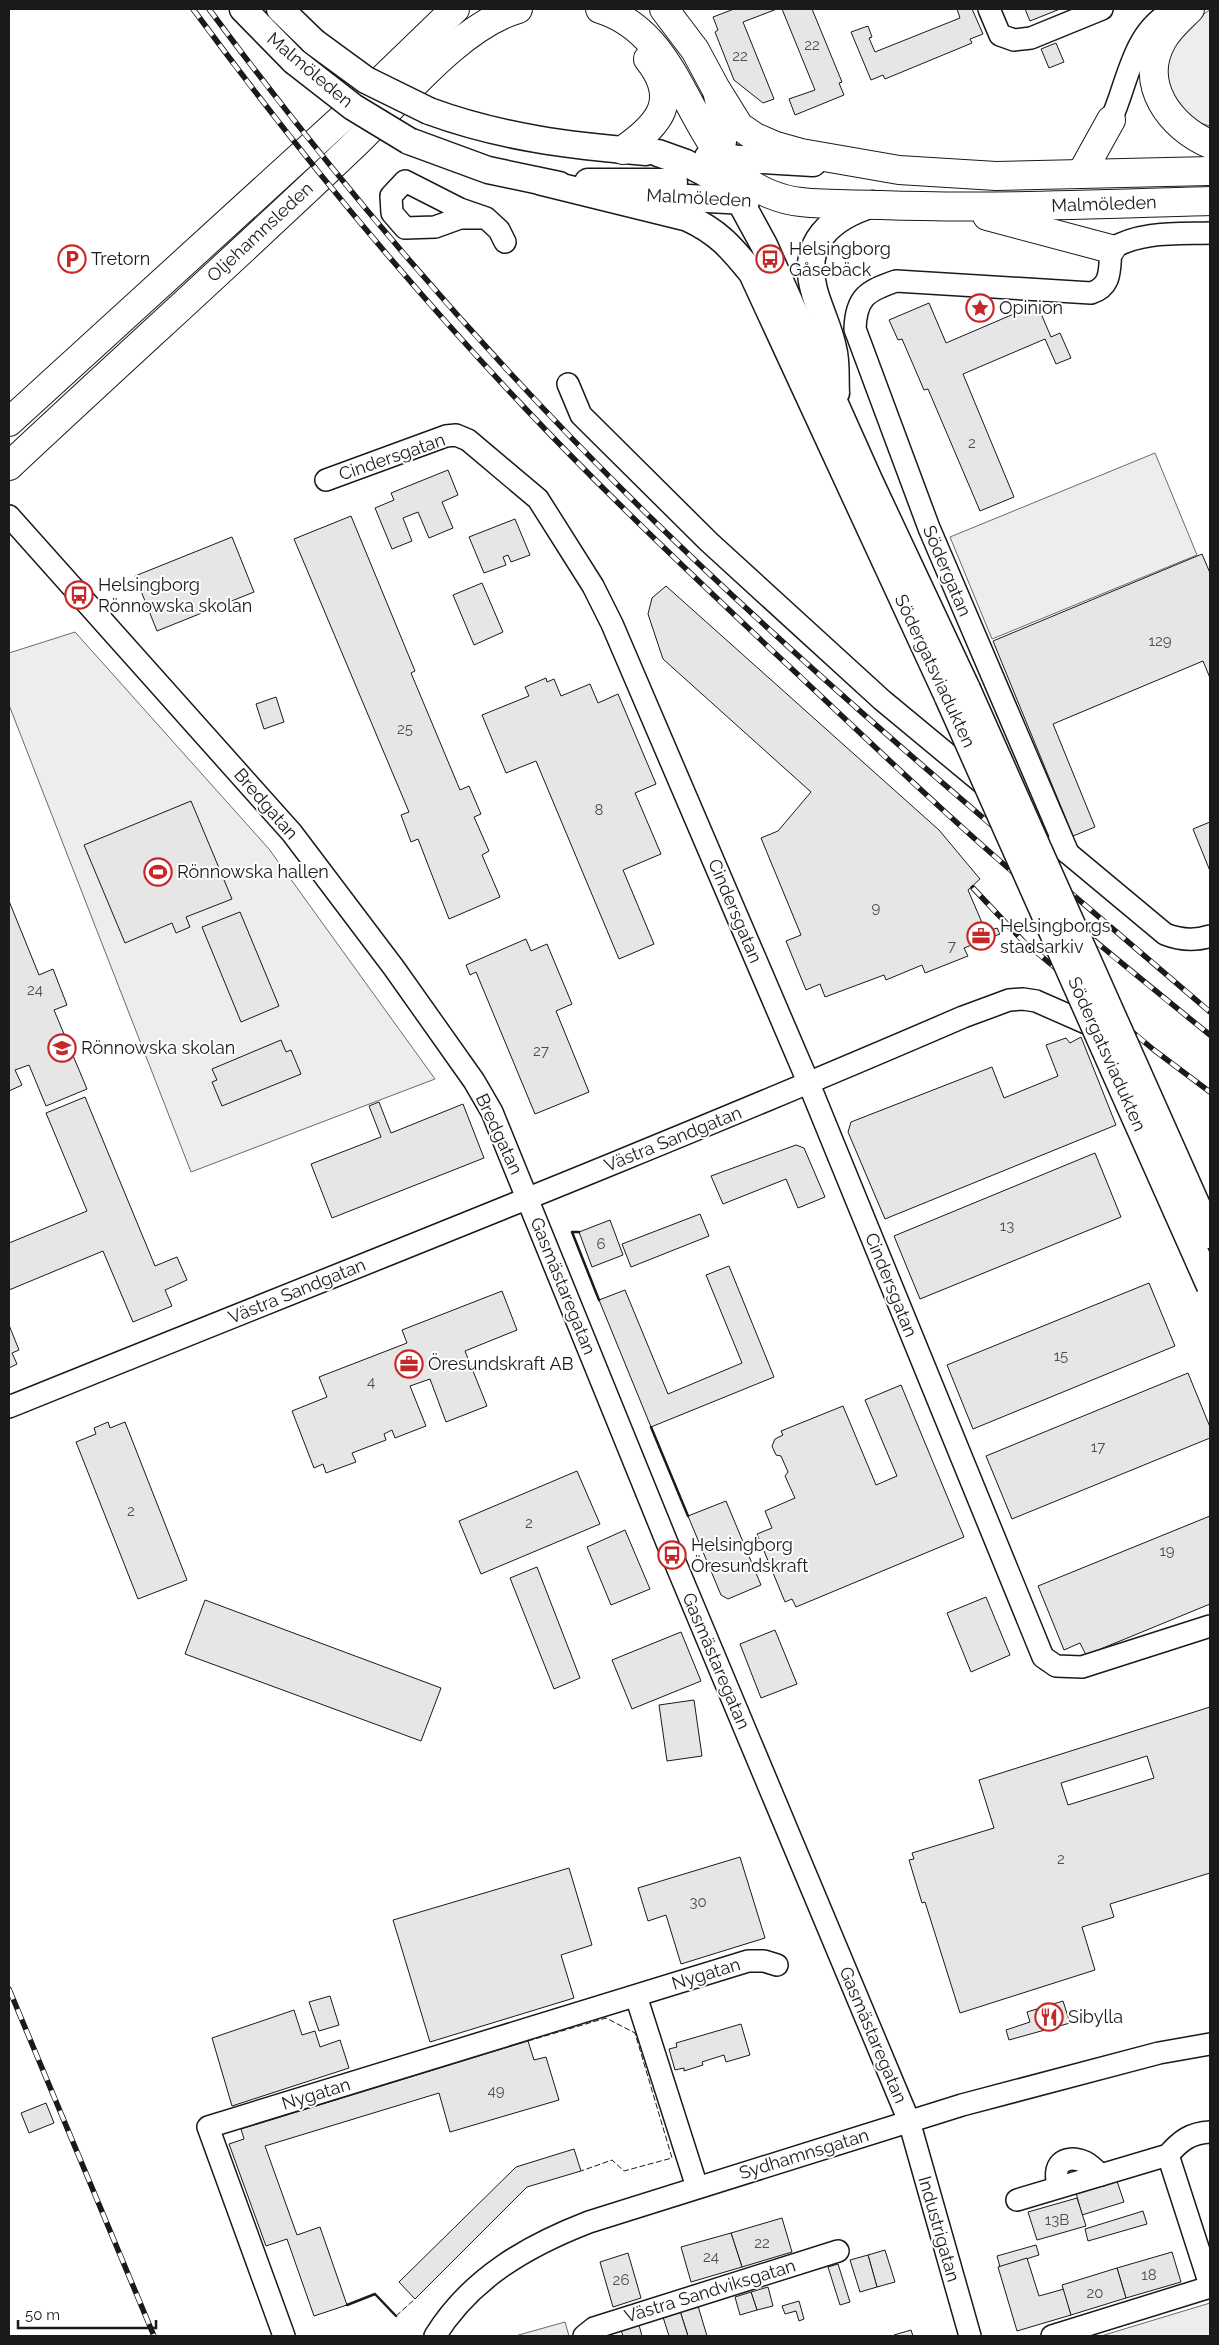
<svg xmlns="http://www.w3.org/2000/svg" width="1219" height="2345" viewBox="0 0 1219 2345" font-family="Raleway,sans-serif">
  <rect width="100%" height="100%" fill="#fff"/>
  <g fill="#ededed" stroke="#6a6a6a">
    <path d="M1210,10V126C1189,120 1183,115 1173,96C1170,91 1164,85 1163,79C1157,49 1189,23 1210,10Z"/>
    <polygon points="1155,453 1197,555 992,639 950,537"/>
    <polygon points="75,632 269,849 435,1079 191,1172 9,705 9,653"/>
    <polygon points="1210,2303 1210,2336 1101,2336"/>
    <polygon points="565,2322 569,2336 515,2336"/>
  </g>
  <g fill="#e6e6e6" stroke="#1a1a1a" fill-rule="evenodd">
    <polygon points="734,9 777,9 743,22 774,99 763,103 734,80 715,32 718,30 713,17"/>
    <polygon points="782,9 812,9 842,82 839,83 844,95 795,115 789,99 815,90"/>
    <polygon points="957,9 972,9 983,34 970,39 972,43 885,79 883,75 871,80 851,32 868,26 872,37 869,38 875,52 960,18"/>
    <polygon points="1025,9 1060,9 1030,21"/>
    <polygon points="1056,43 1064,62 1049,68 1041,49"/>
    <polygon points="929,303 946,343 1037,304 1051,337 1060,333 1071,358 1056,364 1045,339 963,374 1014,497 980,511 928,389 924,390 902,339 898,340 889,320"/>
    <polygon points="448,470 458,495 442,502 453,528 429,538 418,512 403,518 412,541 392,549 375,508 394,500 391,493"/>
    <polygon points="351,516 415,671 411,673 460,790 469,786 481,814 474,817 489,851 482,855 500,897 449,919 418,839 411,842 401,815 409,812 294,539"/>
    <polygon points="515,519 530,555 511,562 508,555 503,557 506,565 484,573 469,537"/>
    <polygon points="232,537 254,592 157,631 135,576"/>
    <polygon points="1202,554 1210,573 1210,678 1203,661 1053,724 1095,827 1073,836 993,641"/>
    <polygon points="482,583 503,632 474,645 453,595"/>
    <polygon points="666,586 939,830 980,879 968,890 986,932 997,928 1000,934 964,948 968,956 925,973 922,965 886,980 884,975 825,997 820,984 806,990 786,941 801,935 761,838 778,831 811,792 663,659 648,614 652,598"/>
    <polygon points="546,678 547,682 554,679 561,696 590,684 598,703 618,694 656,784 635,793 661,854 623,870 654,944 619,959 536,761 506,773 482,715 529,696 525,687"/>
    <polygon points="276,697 284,722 264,729 256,704"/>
    <polygon points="191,801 232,899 186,917 190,927 176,933 172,923 125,943 84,845"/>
    <polygon points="1210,822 1210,871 1193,829"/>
    <polygon points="9,901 39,975 53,969 67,1005 54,1010 87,1089 46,1106 29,1065 15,1070 22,1085 9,1091"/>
    <polygon points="240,912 279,1006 241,1022 202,927"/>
    <polygon points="526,939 531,951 547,944 572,1004 556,1011 589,1092 535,1114 476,972 470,975 466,965"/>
    <polygon points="1081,1037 1116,1125 885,1219 848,1132 851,1122 992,1067 1004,1098 1058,1076 1046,1045 1066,1038 1070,1043"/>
    <polygon points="281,1040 286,1052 291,1050 301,1074 222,1106 212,1082 217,1080 212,1069"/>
    <polygon points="85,1097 155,1266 177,1257 187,1280 165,1290 172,1306 133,1322 103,1251 9,1290 9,1243 87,1211 46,1113"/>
    <polygon points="379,1102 391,1133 463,1104 484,1158 332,1218 311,1164 381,1137 369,1106"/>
    <polygon points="796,1145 804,1148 825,1197 798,1208 786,1179 723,1204 711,1176"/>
    <polygon points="1095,1153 1121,1217 920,1299 894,1236"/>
    <polygon points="700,1214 709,1236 631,1267 622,1244"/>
    <polygon points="610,1220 623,1255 592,1267 579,1232"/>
    <polygon points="729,1266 774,1377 651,1427 599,1300 625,1290 668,1394 742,1363 706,1275"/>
    <polygon points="1149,1283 1175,1346 973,1429 947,1365"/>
    <polygon points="502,1291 517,1330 465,1351 487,1406 446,1422 430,1379 410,1386 426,1426 395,1438 392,1430 384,1434 386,1440 352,1453 356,1462 326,1473 323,1464 314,1468 292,1411 327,1397 319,1377 407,1343 402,1330"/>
    <polygon points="9,1325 19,1350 12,1353 17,1364 9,1368"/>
    <polygon points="1188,1373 1210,1427 1210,1438 1012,1519 986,1456"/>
    <polygon points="901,1385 964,1537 796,1607 792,1599 785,1602 757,1534 772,1528 765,1511 795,1498 785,1476 788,1472 781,1456 776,1455 772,1446 775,1439 783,1435 781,1431 843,1406 876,1485 897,1476 865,1400"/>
    <polygon points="108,1422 110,1428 125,1422 187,1580 138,1599 76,1442 96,1434 94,1428"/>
    <polygon points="577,1471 600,1524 481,1574 459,1521"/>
    <polygon points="726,1501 761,1585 728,1599 721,1595 688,1516"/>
    <polygon points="1210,1516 1210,1604 1086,1655 1080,1643 1064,1650 1038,1586"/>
    <polygon points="625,1530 650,1589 611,1605 587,1547"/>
    <polygon points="537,1567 580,1678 554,1689 510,1578"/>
    <polygon points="986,1597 1010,1655 971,1672 947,1613"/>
    <polygon points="205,1600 441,1688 421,1741 185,1654"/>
    <polygon points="775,1630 797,1684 761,1698 740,1644"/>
    <polygon points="681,1632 701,1681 632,1709 612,1660"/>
    <polygon points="694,1700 702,1756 667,1761 659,1705"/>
    <path d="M1210,1707V1873L1110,1904L1114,1917L1082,1927L1095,1970L960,2013L925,1902L922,1903L909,1860L914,1859L912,1853L994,1828L979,1780ZM1147,1756L1154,1778L1068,1805L1061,1783Z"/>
    <polygon points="740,1857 765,1938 681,1964 666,1915 648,1921 638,1888"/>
    <polygon points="569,1868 592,1945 561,1955 574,1998 430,2042 393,1920"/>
    <polygon points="330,1996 339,2025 319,2031 309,2002"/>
    <polygon points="1063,2001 1070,2023 1009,2040 1006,2030 1030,2022 1027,2012"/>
    <polygon points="294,2010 302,2035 315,2031 320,2047 340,2040 349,2068 232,2106 212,2038"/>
    <polygon points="741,2024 750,2055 726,2062 724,2055 702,2062 703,2065 684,2071 684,2068 675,2070 669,2049 677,2047 676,2043"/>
    <polygon points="528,2041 534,2060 546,2057 559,2100 450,2132 439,2093 265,2146 297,2235 320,2227 347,2305 314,2316 287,2239 266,2246 229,2144 244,2139 241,2129"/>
    <polygon points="46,2103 54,2123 29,2133 21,2113"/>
    <polygon points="574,2149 581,2171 527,2187 415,2299 399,2282 516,2167"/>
    <polygon points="1117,2181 1124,2202 1082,2215 1076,2193"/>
    <polygon points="1077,2198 1086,2226 1037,2240 1028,2212"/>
    <polygon points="1143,2211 1147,2224 1088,2241 1085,2229"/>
    <polygon points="782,2218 792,2252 742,2267 731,2233"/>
    <polygon points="731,2233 742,2267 691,2282 681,2247"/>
    <polygon points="1036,2245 1039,2255 1000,2267 997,2256"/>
    <polygon points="885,2250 895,2282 877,2287 868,2255"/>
    <polygon points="1172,2252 1181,2282 1126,2298 1117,2268"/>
    <polygon points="628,2253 641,2298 613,2307 600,2262"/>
    <polygon points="868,2255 877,2287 860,2292 850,2260"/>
    <polygon points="1027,2258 1039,2296 1064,2289 1071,2315 1017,2331 998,2267"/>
    <polygon points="838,2264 850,2302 840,2305 828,2267"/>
    <polygon points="1117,2268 1126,2298 1071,2315 1062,2285"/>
    <polygon points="768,2287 773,2306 757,2310 751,2292"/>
    <polygon points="751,2292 757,2310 740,2315 735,2297"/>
    <polygon points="799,2301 804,2319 799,2321 796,2311 785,2314 782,2306"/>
    <polygon points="698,2306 707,2336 688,2336 680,2311"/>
    <polygon points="680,2311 688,2336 669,2336 663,2317"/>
    <polygon points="639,2325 642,2336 623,2336 621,2330"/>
    <polygon points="911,2330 913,2336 894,2336 894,2335"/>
  </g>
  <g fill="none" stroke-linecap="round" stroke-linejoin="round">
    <g stroke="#1a1a1a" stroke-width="24">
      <g id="minor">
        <polyline points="989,9 1000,35 1014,40 1031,38 1102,9"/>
        <path d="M1111,120C1129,80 1132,30 1176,9"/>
        <polyline points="486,218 460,218 435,227 405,228 392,213 391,196 405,181 460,209 486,218 499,230 505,242"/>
        <polyline points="568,384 581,415 709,542 882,700 987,787"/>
        <polyline points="326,480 446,436 456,435 468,440 538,499 593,586 612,624 809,1084 1043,1657 1056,1666 1082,1667 1210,1626"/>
        <polyline points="9,516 292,833 394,968 474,1081 492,1112 672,1555 909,2121 970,2336"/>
        <path d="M1057,844L1165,934C1180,940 1195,941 1210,936"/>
        <path d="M1068,853L929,528L855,329C856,297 867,291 896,281L1091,293C1113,286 1109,268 1111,249C1140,231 1177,234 1210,233"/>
        <path d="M9,1407C328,1278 648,1153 963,1017L1009,1000L1023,999L1036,1001L1102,1030"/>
        <polyline points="636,1996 697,2187"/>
        <polyline points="1168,2155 1210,2285"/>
        <path d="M1059,2187C1051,2166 1063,2153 1085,2162C1091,2165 1096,2171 1101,2175"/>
        <path d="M1017,2200L1168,2155C1181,2140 1191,2133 1210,2132"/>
        <polyline points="284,2336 208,2127 748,1961 764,1961 777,1965"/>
        <path d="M435,2336C471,2278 527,2246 589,2222L962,2105L1159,2053L1210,2044"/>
        <polyline points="584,2336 594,2328 838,2251"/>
        <polyline points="1052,2336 1210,2287"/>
      </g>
    </g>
    <g stroke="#1a1a1a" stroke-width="29">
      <g id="major">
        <polyline points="243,9 294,61"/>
        <polyline points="280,9 314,42"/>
        <path d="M429,111C500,137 571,146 646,152"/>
        <polyline points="409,141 488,170 559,185"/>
        <polyline points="658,153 686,163 705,173 726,187 740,201 764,245 869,480 967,689"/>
        <polyline points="708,157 813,163"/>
        <path d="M711,167C732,146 721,116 716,90"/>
        <path d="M542,182L688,218C718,232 731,247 752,273L948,697"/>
        <polyline points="588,182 674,182"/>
        <polyline points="650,196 746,201"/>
        <path d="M836,393C835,379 837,362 833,348C829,328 819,309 814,290C801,242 831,217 873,204"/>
      </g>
    </g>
    <g stroke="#1a1a1a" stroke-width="30">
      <g id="highway">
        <path d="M600,9C679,34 684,127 740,176C756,190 780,200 801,202C827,205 855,204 881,205C991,209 1100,204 1210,201"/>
        <polyline points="664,9 695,50 716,89 739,126 755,137 776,146 801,153 899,170 996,176 1210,171"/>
        <path d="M1190,9C1180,19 1169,28 1162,41C1138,84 1170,127 1210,144"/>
        <path d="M623,150C659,125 681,100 648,59"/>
        <polyline points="1081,174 1111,120"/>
        <polyline points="987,216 1111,249"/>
        <polyline points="9,422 340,120 455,9"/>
        <path d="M9,466C123,359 239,255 351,148C398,104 457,27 518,9"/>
      </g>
    </g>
    <use href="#minor" stroke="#fff" stroke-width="21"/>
    <use href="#major" stroke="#fff" stroke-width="26"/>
    <use href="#highway" stroke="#fff" stroke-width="28"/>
    <g stroke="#1a1a1a" stroke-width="5.5">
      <g id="rail">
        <path d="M193,9C295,148 405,281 523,406C605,493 692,575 778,656C849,722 919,790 992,854C1063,916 1137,976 1210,1035"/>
        <path d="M209,9C342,189 488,358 648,515C827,690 1021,849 1210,1012"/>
        <polyline points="973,888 1023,941 1154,1050 1210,1092"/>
        <polyline points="9,1989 154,2336"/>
      </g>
    </g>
    <use href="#rail" stroke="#fff" stroke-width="4" stroke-dasharray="11" stroke-linecap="butt"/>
    <g stroke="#1a1a1a" stroke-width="29" stroke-linecap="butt">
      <g id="major-bridge">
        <polyline points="314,42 366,80 429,111"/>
        <polyline points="294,61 353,107 409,141"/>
        <polyline points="967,689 1210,1235"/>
        <polyline points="948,697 1210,1286"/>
      </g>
    </g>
    <use href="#major-bridge" stroke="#fff" stroke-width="26"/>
    <g stroke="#1a1a1a" stroke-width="1" stroke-dasharray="6 2.5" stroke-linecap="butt">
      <polyline points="528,2041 606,2018 635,2033 672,2158 624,2171 612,2160 581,2171"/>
      <polyline points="396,2316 415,2299"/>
    </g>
    <g stroke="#1a1a1a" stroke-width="2.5">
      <polyline points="579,1232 572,1232 599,1300"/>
      <polyline points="651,1427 688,1516"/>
      <polyline points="347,2305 375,2294 396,2316"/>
    </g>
  </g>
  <defs>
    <g id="parking-ring" transform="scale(1.4375)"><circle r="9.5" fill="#fff" stroke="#c62828" stroke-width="1.5"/><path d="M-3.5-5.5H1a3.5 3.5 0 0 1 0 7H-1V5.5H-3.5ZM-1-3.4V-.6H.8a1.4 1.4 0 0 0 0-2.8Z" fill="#c62828"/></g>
    <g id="bus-ring" transform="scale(1.4375)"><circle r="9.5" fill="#fff" stroke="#c62828" stroke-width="1.5"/><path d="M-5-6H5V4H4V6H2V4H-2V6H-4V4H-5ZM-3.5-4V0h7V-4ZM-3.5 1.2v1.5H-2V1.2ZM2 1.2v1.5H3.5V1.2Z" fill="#c62828"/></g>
    <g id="sight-ring" transform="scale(1.4375)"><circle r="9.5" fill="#fff" stroke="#c62828" stroke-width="1.5"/><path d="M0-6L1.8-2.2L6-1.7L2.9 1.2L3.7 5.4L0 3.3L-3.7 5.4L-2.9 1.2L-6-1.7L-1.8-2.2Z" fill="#c62828"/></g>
    <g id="stadium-ring" transform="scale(1.4375)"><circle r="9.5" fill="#fff" stroke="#c62828" stroke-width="1.5"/><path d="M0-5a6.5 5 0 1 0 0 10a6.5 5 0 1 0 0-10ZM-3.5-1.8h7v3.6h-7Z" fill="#c62828"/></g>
    <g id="office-ring" transform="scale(1.4375)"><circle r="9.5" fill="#fff" stroke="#c62828" stroke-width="1.5"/><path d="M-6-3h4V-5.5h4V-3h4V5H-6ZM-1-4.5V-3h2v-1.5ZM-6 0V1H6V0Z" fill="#c62828"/></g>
    <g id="school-ring" transform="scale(1.4375)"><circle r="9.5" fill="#fff" stroke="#c62828" stroke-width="1.5"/><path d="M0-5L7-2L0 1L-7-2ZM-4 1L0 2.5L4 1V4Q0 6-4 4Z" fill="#c62828"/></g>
    <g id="restaurant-ring" transform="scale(1.4375)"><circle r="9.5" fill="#fff" stroke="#c62828" stroke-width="1.5"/><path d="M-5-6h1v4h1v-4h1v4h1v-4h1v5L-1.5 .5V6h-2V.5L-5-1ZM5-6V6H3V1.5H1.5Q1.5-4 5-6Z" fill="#c62828"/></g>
  </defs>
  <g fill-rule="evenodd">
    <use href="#parking-ring" x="72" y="259"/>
    <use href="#bus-ring" x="770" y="259"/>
    <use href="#sight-ring" x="980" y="308"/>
    <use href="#bus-ring" x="79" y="595"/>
    <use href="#stadium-ring" x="158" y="872"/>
    <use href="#office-ring" x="981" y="936"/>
    <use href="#school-ring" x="62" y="1048"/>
    <use href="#office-ring" x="409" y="1364"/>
    <use href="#bus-ring" x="672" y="1555"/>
    <use href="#restaurant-ring" x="1049" y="2017"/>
  </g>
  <g text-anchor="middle" stroke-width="4" stroke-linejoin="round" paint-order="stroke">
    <g font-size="15" fill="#4d4d4d">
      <text x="812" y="50">22</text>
      <text x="740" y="61">22</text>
      <text x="972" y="448">2</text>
      <text x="1160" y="646">129</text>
      <text x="405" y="734">25</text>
      <text x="599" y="815">8</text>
      <text x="876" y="913">9</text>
      <text x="952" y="951">7</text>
      <text x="35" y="995">24</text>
      <text x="541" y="1056">27</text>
      <text x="1007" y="1231">13</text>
      <text x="601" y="1249">6</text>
      <text x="1061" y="1361">15</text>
      <text x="371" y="1387">4</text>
      <text x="1098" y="1452">17</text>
      <text x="131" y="1516">2</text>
      <text x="529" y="1528">2</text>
      <text x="1167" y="1556">19</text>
      <text x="1061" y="1864">2</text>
      <text x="698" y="1907">30</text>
      <text x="496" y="2096">49</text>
      <text x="1057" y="2225">13B</text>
      <text x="762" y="2248">22</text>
      <text x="711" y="2262">24</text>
      <text x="1149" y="2280">18</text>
      <text x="621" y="2285">26</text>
      <text x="1095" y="2298">20</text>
    </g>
    <g font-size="18" fill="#1a1a1a" stroke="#fff">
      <text transform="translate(310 70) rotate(40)" y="6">Malmöleden</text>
      <text transform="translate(699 198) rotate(3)" y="6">Malmöleden</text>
      <text transform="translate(1104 204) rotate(-2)" y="6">Malmöleden</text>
      <text transform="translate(260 232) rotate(-43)" y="6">Oljehamnsleden</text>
      <text transform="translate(392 457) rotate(-19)" y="6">Cindersgatan</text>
      <text transform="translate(947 571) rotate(67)" y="6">Södergatan</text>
      <text transform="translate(935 671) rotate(65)" y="6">Södergatsviadukten</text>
      <text transform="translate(266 804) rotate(49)" y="6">Bredgatan</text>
      <text transform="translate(735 911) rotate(67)" y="6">Cindersgatan</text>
      <text transform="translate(1107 1054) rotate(66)" y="6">Södergatsviadukten</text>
      <text transform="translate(499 1134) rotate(65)" y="6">Bredgatan</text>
      <text transform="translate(673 1139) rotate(-22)" y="6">Västra Sandgatan</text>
      <text transform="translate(891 1285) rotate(68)" y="6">Cindersgatan</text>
      <text transform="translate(563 1286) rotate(68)" y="6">Gasmästaregatan</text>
      <text transform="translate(297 1291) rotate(-22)" y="6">Västra Sandgatan</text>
      <text transform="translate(716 1661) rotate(67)" y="6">Gasmästaregatan</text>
      <text transform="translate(706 1974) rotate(-17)" y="6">Nygatan</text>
      <text transform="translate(873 2035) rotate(67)" y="6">Gasmästaregatan</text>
      <text transform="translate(316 2094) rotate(-17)" y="6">Nygatan</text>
      <text transform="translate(804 2154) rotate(-17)" y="6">Sydhamnsgatan</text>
      <text transform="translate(939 2229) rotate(74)" y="6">Industrigatan</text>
      <text transform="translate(710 2291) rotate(-17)" y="6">Västra Sandviksgatan</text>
    </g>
    <g font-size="18" fill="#1a1a1a" stroke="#fff" text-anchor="start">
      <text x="789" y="255">Helsingborg<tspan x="789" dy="21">Gåsebäck</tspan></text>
      <text x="91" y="265">Tretorn</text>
      <text x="999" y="314">Opinion</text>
      <text x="98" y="591">Helsingborg<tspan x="98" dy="21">Rönnowska skolan</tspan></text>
      <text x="177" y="878">Rönnowska hallen</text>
      <text x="1000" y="932">Helsingborgs<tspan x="1000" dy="21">stadsarkiv</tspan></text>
      <text x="81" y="1054">Rönnowska skolan</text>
      <text x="428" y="1370">Öresundskraft AB</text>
      <text x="691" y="1551">Helsingborg<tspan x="691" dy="21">Öresundskraft</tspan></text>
      <text x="1068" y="2023">Sibylla</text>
    </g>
  </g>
  <rect width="1219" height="2345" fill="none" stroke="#1a1a1a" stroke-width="20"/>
  <path d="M18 2320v8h138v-8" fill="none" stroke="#1a1a1a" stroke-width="2.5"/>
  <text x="25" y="2320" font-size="15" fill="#1a1a1a" stroke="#ffffff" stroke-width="4" paint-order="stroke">50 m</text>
</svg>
